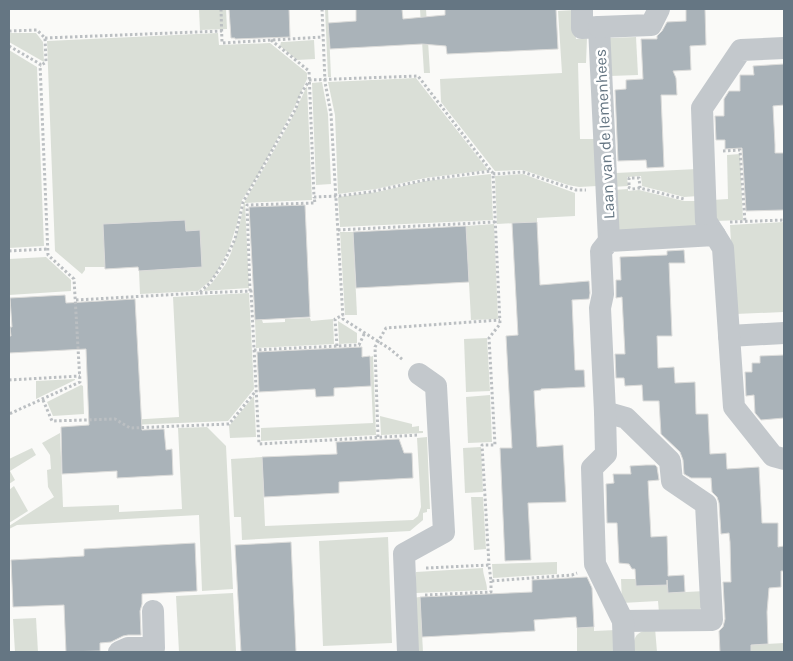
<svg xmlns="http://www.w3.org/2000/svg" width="793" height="661" viewBox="0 0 793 661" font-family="Karla,sans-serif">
  <rect width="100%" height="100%" fill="#fafaf8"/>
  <g fill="#dadfd7">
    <polygon points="199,9 226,9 227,29 200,30"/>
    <polygon points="325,9 328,9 331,77 328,77"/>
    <polygon points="420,9 426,9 430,73 424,73"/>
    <polygon points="574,10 576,39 587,38 586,63 578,63 580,139 595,139 597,186 579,187 568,185 523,170 495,171 441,102 440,79 562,73 558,11"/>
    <polygon points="9,33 36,33 43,42 44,62 9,42"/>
    <polygon points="218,33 219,45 270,43 307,73 307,79 295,106 258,175 242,200 237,224 229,249 217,272 210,281 198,291 140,294 139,271 202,267 200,230 186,231 185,220 104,224 105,267 85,267 85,270 82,274 55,251 47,41"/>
    <polygon points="636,37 638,75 610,76 609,38"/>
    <polygon points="314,40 315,59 297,60 280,46 281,42 284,42"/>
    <polygon points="9,50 37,67 44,246 9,248"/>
    <polygon points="416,78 488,170 425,178 376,189 338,194 335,115 328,82"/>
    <polygon points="322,82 328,114 331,184 316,185 312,83"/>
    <polygon points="307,86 312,200 245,203 249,288 203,291 212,283 225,265 231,253 240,223 244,203 290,122"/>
    <polygon points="740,154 743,220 716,221 712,200 728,199 727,155"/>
    <polygon points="697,169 698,196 684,197 642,186 641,176 627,177 628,186 612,187 616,173"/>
    <polygon points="491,174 493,220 340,227 338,197 377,192 425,181"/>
    <polygon points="523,174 575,193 575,216 537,218 537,222 497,224 495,176"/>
    <polygon points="628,189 628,191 639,190 684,201 698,201 700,231 615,235 613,190"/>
    <polygon points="784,222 784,312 735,314 730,225"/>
    <polygon points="494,224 498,319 471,320 466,226"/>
    <polygon points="340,232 353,232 357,315 345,315"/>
    <polygon points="46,257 71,280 71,291 9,295 9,259"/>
    <polygon points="249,293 254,389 228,421 130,425 129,420 179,417 173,297"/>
    <polygon points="310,318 311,321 333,319 334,344 256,348 255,320 262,320 263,323 285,322 285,319"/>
    <polygon points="338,321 357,333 357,343 339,344"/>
    <polygon points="487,338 490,391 466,392 464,339"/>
    <polygon points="373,356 376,435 261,441 261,428 373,423 370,357"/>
    <polygon points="75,379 75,380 36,399 36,381"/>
    <polygon points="81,385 83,386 84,414 53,416 47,402"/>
    <polygon points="490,395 492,442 468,443 466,397"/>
    <polygon points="254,396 256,437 230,438 229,426"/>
    <polygon points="380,416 412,424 412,427 419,426 419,431 423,431 423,433 381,435"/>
    <polygon points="207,427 226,446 233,589 202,591 199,515 17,525 9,529 9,526 54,497 48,487 47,470 51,469 50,455 42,443 60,433 63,507 119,505 119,512 182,509 178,428"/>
    <polygon points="427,437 430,509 427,509 427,512 423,513 423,520 410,531 242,540 241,517 234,517 231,459 262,457 265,526 413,520 418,516 421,507 417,438"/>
    <polygon points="481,447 483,492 465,493 463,448"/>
    <polygon points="32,448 36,455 10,471 15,480 9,484 9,459"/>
    <polygon points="14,486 28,511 9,523 9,490"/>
    <polygon points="471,497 483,497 486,549 474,550"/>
    <polygon points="388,537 392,643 323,646 319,541"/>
    <polygon points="557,562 557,574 493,578 492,564"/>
    <path d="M483,568C483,576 487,582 487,590L416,593V572Z"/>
    <polygon points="621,579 636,579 637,586 668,585 668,593 705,591 705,607 700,608 700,614 659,613 658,601 622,603"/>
    <polygon points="233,593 236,651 179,652 176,596"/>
    <polygon points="420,597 423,652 413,652 411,598"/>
    <polygon points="36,618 38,652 15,652 13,619"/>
    <polygon points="594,627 594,631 616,630 617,652 577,652 577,628"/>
    <path d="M655,628L657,652H632C635,632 636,633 655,628Z"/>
    <polygon points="784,643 784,652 751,652 751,645"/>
  </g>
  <g fill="#aab3b9" stroke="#dcdcda">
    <polygon points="229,9 289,9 290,37 235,39 235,38 231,38"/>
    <polygon points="356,9 402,9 403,19 445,15 445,9 556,9 558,49 447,54 446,46 422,44 330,49 328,23 356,21"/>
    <polygon points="686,9 705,9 706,45 690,46 691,70 673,71 676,78 677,95 661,95 664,167 647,168 646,160 618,161 615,90 626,89 626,80 643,79 641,39 657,39 657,36 662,31 667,22 686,21"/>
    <polygon points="784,64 784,105 773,106 775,145 775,153 784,153 784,210 746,211 742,148 725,149 725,140 716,140 715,116 724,116 724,99 729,91 740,91 740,75 754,75 753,66"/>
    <polygon points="305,205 310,317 255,320 249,207"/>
    <polygon points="185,220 186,231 200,230 202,267 139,271 138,267 105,269 103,224"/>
    <polygon points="537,222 540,285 589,281 590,293 589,299 572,300 575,370 584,370 585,387 541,389 541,390 534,391 537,447 563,445 566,502 528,503 531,560 505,561 500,448 512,448 506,336 518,335 512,223"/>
    <polygon points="466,226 469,282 356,288 353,232"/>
    <polygon points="684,250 685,263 669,263 672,336 657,336 658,368 674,367 675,383 695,382 696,414 708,414 710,454 726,453 727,469 759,467 762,523 778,523 778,547 784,546 784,571 781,571 781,587 769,588 767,612 768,644 751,645 751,652 720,652 719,631 723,627 725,619 723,582 731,582 730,542 729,533 721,534 719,503 717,497 712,492 711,478 691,478 684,474 683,460 680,452 661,434 659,401 643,401 642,385 625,386 624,378 616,378 615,354 625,354 622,297 616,298 616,280 621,280 620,257 667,255 667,251"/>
    <polygon points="65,295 66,303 135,299 142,430 164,429 166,450 172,449 173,475 117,478 117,471 62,474 61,427 89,425 86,349 9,353 9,336 11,336 10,327 12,327 10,298"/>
    <polygon points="362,347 362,357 370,356 371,386 334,388 334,396 316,397 315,389 259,392 257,352"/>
    <polygon points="784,355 784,418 761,420 755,413 754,395 746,396 745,372 752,372 752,363 760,363 760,356"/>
    <polygon points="399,439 404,453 412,453 413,478 339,482 339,493 264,497 262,457 337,454 336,442"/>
    <polygon points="646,465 655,465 657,467 659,480 648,481 651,537 667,536 668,568 668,576 684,575 685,592 668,593 667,580 667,585 636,586 635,569 632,569 629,564 619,563 617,523 607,523 606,484 614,483 613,474 631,474 630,466"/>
    <polygon points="291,542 296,652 241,652 235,545"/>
    <polygon points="195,543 197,591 142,594 142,604 140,611 141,635 128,635 123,636 111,642 100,643 100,651 66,652 64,605 13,607 11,560 84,556 84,549"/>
    <polygon points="587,577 592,588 594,627 577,628 576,617 534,620 535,631 422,637 420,597 532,592 532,580"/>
  </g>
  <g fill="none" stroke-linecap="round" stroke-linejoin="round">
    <g stroke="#bbbfc2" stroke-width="3" stroke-dasharray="2.5 2.5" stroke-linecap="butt">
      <polyline points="221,9 222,43 323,37"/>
      <polyline points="322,9 325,82 331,114 343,319 390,349 403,360"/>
      <polyline points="9,31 37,30 45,38 46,62 40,66"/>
      <polyline points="45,38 222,31"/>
      <polyline points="271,40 309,71 314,197 339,196 370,192 425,180 491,171 493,173 500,324 489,338 495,445 482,445 489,565"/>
      <polyline points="9,46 40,64 48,255 74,279 80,382 9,414"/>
      <polyline points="309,80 418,76 491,171"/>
      <polyline points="723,151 740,150 745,222"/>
      <polyline points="493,173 495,174 523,172 576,190 586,190"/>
      <polyline points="629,185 629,178 639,178 640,188"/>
      <polyline points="628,187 632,189 640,188 684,199"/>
      <polyline points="730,222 784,220"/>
      <polyline points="338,230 495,222"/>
      <polyline points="9,251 47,249"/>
      <polyline points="250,291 247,205 315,203 314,197"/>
      <polyline points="200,293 251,291 259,444 419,435"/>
      <polyline points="76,300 200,293 201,291 210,283 224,262 235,239 243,202 296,108 300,95 309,81"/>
      <polyline points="337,346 335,319 343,315"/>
      <polyline points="254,350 359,345 365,332"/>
      <polyline points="9,380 80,376"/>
      <polyline points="43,400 52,421 115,419 130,428 229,424 255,392"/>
      <polyline points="378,437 375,347 386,328 500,320"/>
      <polyline points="426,568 489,565 491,581 572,575 577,573"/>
      <polyline points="425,595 491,592 491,581"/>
    </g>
    <g stroke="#c3c8cc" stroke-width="22">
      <polyline points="582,9 582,28 599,27 609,241"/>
      <polyline points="599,27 651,25 659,9"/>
      <polyline points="715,235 706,221 702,108 741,50 784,48"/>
      <polyline points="729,336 784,333"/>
      <polyline points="605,412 626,418 670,461 672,481 706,504 712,620 623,621"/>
      <polyline points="119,652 128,648 154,648 153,611"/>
      <polyline points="408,652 404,554 444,532 436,386 419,374"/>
      <polyline points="624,652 623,621 595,564 592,468 606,454 605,412 600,308 603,294 601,251 609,241 715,235 723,248 734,407 773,456 784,459"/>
    </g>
  </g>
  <g text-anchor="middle" stroke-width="5" stroke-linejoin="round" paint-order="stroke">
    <g font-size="16" fill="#657683" stroke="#fff">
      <text transform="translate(604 134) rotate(-93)" y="6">Laan van de Iemenhees</text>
    </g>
  </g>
  <rect width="793" height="661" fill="none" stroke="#657683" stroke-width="20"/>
</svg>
